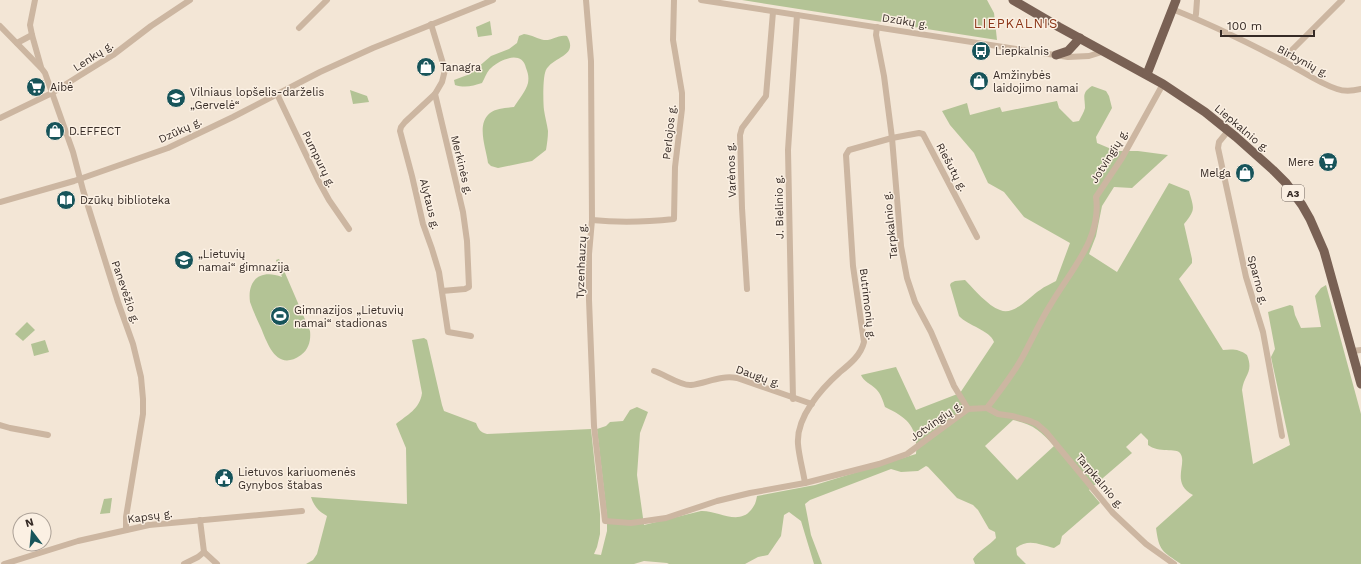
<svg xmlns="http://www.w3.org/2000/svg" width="1361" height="564" viewBox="0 0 1361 564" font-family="'Work Sans',sans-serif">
  <rect width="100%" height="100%" fill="#f3e6d6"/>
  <g fill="#b3c395" fill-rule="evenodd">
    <polygon points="742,0 987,0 994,13 997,40"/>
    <polygon points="490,21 492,35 478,37 476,27"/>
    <path d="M524,34C532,35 538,39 544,40C552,41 558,34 567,36C580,58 549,56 545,73C543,80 543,102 544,110C545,117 547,124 548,131C548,137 547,144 546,150L532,161L498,168L491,166L488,163C486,148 476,124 490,113C496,108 507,108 514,107C519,99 526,91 528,83C529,77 528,73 526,68C522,50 501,59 491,68C487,71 485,78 482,83C473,86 465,88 455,85L454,80L470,74L491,56L509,49L517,43L519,36Z"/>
    <path d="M1092,86L1106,91L1109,96L1112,108L1096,137L1097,143L1116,151H1138L1168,155L1132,188L1114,187L1102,206L1096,236L1089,254L1117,272L1169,183L1189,191C1194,209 1196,209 1184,224L1192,259V263L1179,279L1223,350C1233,349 1239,349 1247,355C1254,373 1244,374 1242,390L1253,464L1290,445L1271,357L1275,349L1268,312L1290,305L1293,306L1295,315L1301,328L1321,327L1315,296L1321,288L1326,285L1361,414V564H1181C1162,551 1159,551 1156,528L1193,495C1170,483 1188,463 1180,453C1177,448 1158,453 1148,445V440L1141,433L1126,447L1132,453L1089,490L1100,503L1062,536L1060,544L1054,548C1040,545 1029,538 1016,548L1017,555L1026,564H975L973,559C978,551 989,546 996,538L995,532L989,529L978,510L973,505L957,498L928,467L926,466L918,471L901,472L891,469L810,500L805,504L811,535L822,564H814L801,521L789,512L784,515L781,536L768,555L758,557L745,564H669L667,563L644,561L634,564H306L313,560L317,554L327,516C318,511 314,506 311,497L407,504L406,448L396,424C407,415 420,409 422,393L412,340L424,338L427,340L442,405L444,411L476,423C479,430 480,432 487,434L591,429L600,514V534L597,547L594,554L601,555L607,531V517L597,429L606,426L610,422L623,421L630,410L637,407L648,412L640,433L637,475L644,525L701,511C717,510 738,526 751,510C755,505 756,502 757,496L815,485L916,454C918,427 908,418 885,407C883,401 881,394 876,389C871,384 863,381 861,375L896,367L916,410L960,393L994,342C990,330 968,326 959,316L950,285L951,283L955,281L965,280C974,289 988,306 1000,310C1014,316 1029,297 1040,290C1045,286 1051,284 1056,281L1070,243L1024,217L1004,192L988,183L974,153L950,125L942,111L967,103L970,115L1000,107L1002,112L1057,101L1059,108L1073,122L1079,121C1081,117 1084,112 1085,108C1085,97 1081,93 1092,86ZM1013,420C1033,424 1041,431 1054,446L1017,480L985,446Z"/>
    <polygon points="350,90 367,96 369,102 353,104"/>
    <path d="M279,259L310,331C311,340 309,349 301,355C277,372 268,345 261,328C257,319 253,311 250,302C247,279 261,269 282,277L276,260Z"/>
    <polygon points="27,322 35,330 23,341 15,334"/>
    <polygon points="45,340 49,352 34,356 31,344"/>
    <polygon points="112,498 110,513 100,514 104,499"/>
  </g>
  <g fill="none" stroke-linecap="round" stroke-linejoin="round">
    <g stroke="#ccb6a1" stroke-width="6">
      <polyline points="35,0 30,25 32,35 41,67"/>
      <path d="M586,0L591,61L592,220L589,254V300L594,426L605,521L631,523L666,518L717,501L750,493L805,483L879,464L907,454L968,409L987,408C999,392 1012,376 1022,358C1032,340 1040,321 1051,304C1071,270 1102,238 1096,197L1122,158L1163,84"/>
      <polyline points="701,0 1068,57 1089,56 1105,51"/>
      <path d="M1172,9C1210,24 1247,42 1283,61C1301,70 1318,83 1337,89C1345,92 1353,91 1361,89"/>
      <polyline points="1195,18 1196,14 1197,0"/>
      <polyline points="431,24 445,70 442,82 435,94 463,212 467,241 469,287 465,289 442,291"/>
      <polyline points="0,26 42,69 45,73 73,152 83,190 118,302 133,344 141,377 143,399 143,414 126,517 126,530"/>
      <polyline points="877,27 876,35 884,76 892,138 901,246 907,278 915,302 931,332 954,386 968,409"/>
      <polyline points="299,28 327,0"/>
      <polyline points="17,43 32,35"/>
      <polyline points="1282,60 1342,0"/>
      <polyline points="277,94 318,180 329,200 349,229"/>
      <polyline points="435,94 405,122 401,127 400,131 412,176 423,224 432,249 439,272 448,332 471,336"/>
      <polyline points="0,118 52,93 79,76 113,55 151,26 190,0"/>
      <polyline points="1228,131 1219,142 1218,148 1246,277 1263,332 1282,436"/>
      <polyline points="0,202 74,181 168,148 233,117 320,72 373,48 493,0"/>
      <path d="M592,220C620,223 647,222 674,219L675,167L682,109V93L673,40L674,0"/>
      <polyline points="747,289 742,208 740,135 742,128 766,96 773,12"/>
      <polyline points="1352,351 1361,350"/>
      <path d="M654,371C664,374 681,386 691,385C707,383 720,375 737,378L812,404"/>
      <polyline points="793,399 788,150 797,15"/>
      <polyline points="987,408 998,414 1012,416 1030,421 1037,424 1046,432 1113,513 1146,544 1174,564"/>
      <polyline points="0,425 10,428 48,435"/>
      <path d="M805,483C803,470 799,457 798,444C796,417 821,389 840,372C850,364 861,355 864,342L853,266L846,155L849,150L892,138L919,133L923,134L977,237"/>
      <polyline points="200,520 204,552 217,564"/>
      <polyline points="4,564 78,541 149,525 302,511"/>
      <polyline points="184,564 198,557 204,552"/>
    </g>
    <g stroke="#796154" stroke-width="9">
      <polyline points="1013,0 1059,27 1163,84 1205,112 1236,137 1273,170 1286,183 1302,205 1310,219 1324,251 1361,384"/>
      <polyline points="1056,55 1068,51 1080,38"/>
      <polyline points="1147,74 1176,0"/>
    </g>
  </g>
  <defs>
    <g id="bus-disc" transform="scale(1)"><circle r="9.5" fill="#17545a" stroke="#fbf0e3"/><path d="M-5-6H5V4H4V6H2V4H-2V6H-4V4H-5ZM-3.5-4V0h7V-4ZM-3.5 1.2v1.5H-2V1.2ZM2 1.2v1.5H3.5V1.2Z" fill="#fff"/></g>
    <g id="shop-disc" transform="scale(1)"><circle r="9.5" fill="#17545a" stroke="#fbf0e3"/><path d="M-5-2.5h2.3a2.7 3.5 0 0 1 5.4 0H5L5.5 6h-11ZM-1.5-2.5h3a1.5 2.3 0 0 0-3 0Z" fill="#fff"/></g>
    <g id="supermarket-disc" transform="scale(1)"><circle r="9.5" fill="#17545a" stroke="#fbf0e3"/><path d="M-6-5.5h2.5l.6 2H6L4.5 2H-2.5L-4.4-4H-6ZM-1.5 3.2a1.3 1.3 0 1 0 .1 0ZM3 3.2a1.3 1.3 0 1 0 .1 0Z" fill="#fff"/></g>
    <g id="school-disc" transform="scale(1)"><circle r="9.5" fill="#17545a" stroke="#fbf0e3"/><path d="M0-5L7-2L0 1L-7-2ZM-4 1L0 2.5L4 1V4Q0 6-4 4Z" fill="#fff"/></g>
    <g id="library-disc" transform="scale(1)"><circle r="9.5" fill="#17545a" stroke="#fbf0e3"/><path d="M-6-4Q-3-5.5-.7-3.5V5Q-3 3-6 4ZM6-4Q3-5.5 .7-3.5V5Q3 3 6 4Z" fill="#fff"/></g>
    <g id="stadium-disc" transform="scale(1)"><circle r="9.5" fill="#17545a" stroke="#fbf0e3"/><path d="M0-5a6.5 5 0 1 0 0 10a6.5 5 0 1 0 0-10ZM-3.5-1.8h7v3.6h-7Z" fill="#fff"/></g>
    <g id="civic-disc" transform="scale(1)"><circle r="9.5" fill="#17545a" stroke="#fbf0e3"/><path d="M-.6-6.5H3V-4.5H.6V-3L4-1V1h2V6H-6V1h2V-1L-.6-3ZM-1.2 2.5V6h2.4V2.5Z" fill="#fff"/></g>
  </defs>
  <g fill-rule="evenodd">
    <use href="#bus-disc" x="981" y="51"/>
    <use href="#shop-disc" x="426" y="67"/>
    <use href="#shop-disc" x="979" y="81"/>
    <use href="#supermarket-disc" x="36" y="87"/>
    <use href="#school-disc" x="176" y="98"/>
    <use href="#shop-disc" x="55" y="131"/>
    <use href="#supermarket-disc" x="1328" y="162"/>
    <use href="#shop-disc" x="1245" y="173"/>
    <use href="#library-disc" x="66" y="200"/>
    <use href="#school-disc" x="184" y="260"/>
    <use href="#stadium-disc" x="280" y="316"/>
    <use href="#civic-disc" x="224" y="478"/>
  </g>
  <g text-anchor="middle" stroke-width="3" stroke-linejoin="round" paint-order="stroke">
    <rect fill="#fbf0e3" stroke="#70655e" stroke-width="1" x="1282" y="185" width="22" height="16" rx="3"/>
    <g font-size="10" font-weight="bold" fill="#352a25">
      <text x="1293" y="197">A3</text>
    </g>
    <g font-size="11" fill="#352a25" stroke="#fbf0e3">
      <text transform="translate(905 21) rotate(9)" y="4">Dzūkų g.</text>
      <text transform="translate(93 56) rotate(-33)" y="4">Lenkų g.</text>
      <text transform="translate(1303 61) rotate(28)" y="4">Birbynių g.</text>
      <text transform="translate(1242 128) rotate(40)" y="4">Liepkalnio g.</text>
      <text transform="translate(180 130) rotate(-25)" y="4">Dzūkų g.</text>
      <text transform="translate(669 132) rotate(-84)" y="4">Perlojos g.</text>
      <text transform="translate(1109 156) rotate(-58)" y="4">Jotvingių g.</text>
      <text transform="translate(319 159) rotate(64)" y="4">Pumpurų g.</text>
      <text transform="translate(462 165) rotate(76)" y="4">Merkinės g.</text>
      <text transform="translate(952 167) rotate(62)" y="4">Riešutų g.</text>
      <text transform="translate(731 170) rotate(-92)" y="4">Varėnos g.</text>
      <text transform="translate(430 204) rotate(76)" y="4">Alytaus g.</text>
      <text transform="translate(779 207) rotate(-91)" y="4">J. Bielinio g.</text>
      <text transform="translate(890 225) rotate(-96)" y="4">Tarpkalnio g.</text>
      <text transform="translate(581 261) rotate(-88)" y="4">Tyzenhauzų g.</text>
      <text transform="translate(1258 280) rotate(75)" y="4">Sparno g.</text>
      <text transform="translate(126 292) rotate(71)" y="4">Panevėžio g.</text>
      <text transform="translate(868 304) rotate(83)" y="4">Butrimonių g.</text>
      <text transform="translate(758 376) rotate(19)" y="4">Daugų g.</text>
      <text transform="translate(936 421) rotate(-35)" y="4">Jotvingių g.</text>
      <text transform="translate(1100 481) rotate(50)" y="4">Tarpkalnio g.</text>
      <text transform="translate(150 516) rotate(-8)" y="4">Kapsų g.</text>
    </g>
    <g font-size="11" fill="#352a25" stroke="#fbf0e3" text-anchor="start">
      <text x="995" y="55">Liepkalnis</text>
      <text x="440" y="71">Tanagra</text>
      <text x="993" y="79">Amžinybės<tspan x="993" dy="13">laidojimo namai</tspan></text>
      <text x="50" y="91">Aibė</text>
      <text x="190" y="96">Vilniaus lopšelis-darželis<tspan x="190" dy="13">„Gervelė“</tspan></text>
      <text x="69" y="135">D.EFFECT</text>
      <text x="1314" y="166" text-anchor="end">Mere</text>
      <text x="1231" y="177" text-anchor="end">Melga</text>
      <text x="80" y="204">Dzūkų biblioteka</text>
      <text x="198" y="258">„Lietuvių<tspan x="198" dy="13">namai“ gimnazija</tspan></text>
      <text x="294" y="314">Gimnazijos „Lietuvių<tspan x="294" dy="13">namai“ stadionas</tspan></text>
      <text x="238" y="476">Lietuvos kariuomenės<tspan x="238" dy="13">Gynybos štabas</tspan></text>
    </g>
    <g font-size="13" letter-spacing="1" fill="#8b3517" stroke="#fbf0e3">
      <text x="1016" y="28">LIEPKALNIS</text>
    </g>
  </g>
  <g transform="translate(32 532) rotate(344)"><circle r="19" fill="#fbf0e3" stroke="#aca197"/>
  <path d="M0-3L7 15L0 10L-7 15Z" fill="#17545a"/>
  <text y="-6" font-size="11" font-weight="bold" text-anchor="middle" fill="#352a25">N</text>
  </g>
  <path d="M1221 30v6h93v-6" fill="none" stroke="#352a25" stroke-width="2"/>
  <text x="1227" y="30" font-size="12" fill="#352a25" stroke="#fbf0e3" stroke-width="3" paint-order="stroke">100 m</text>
</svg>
